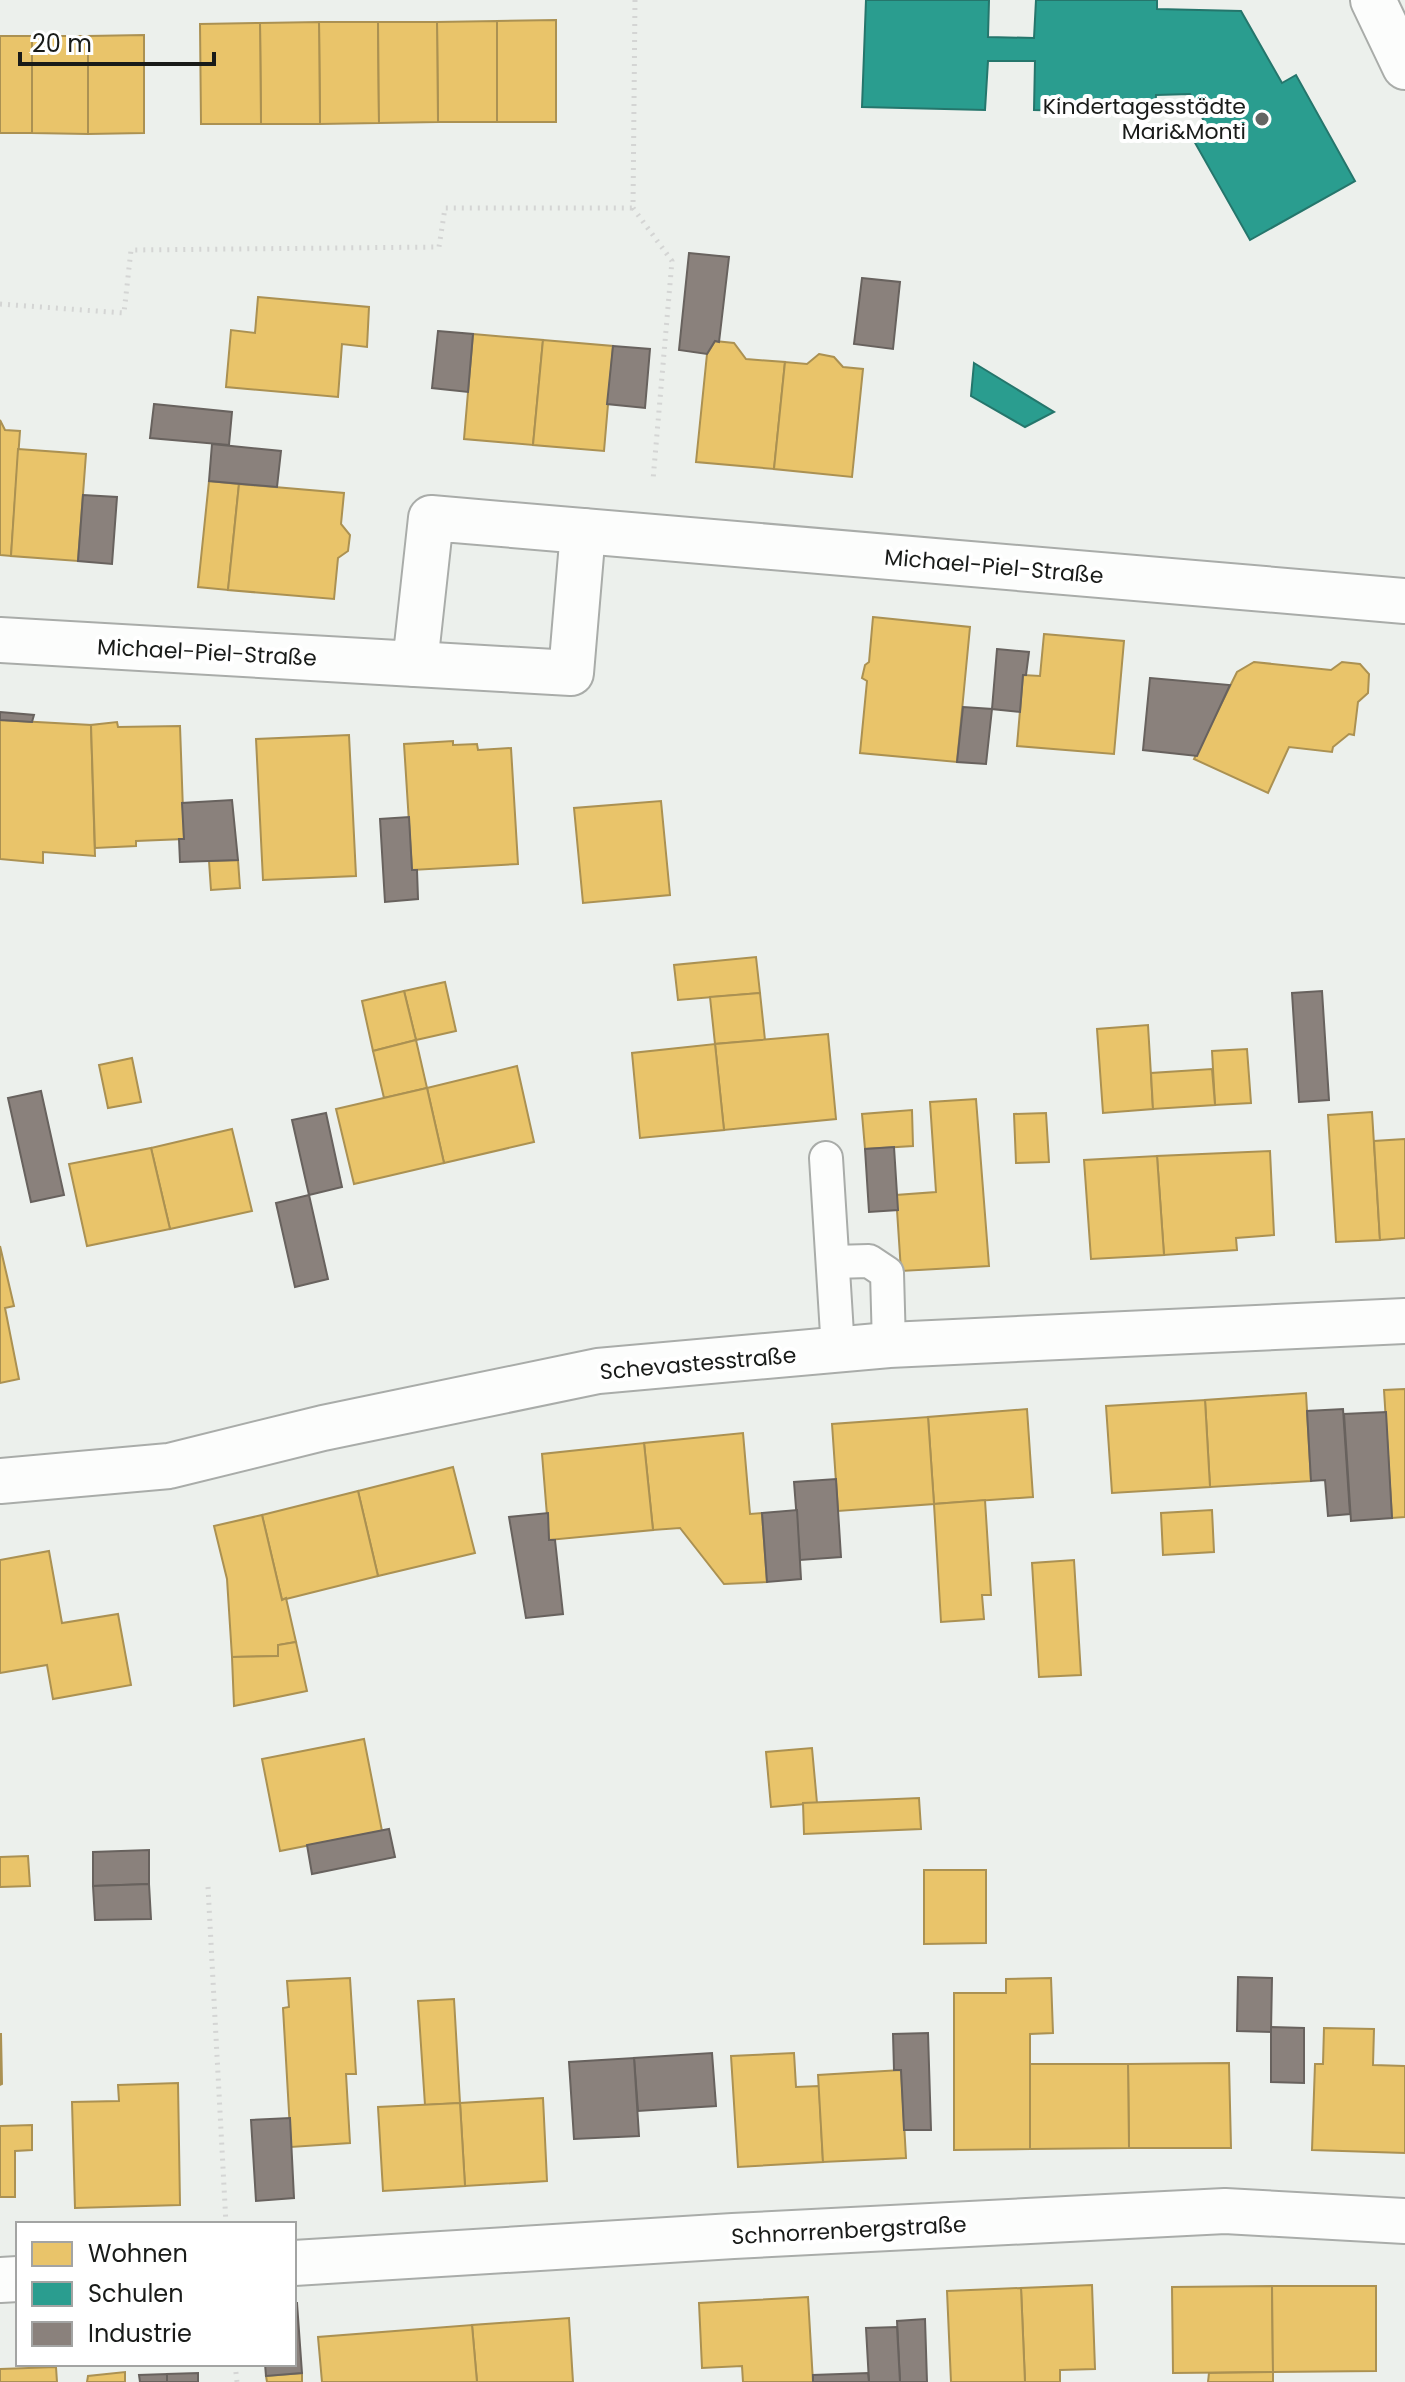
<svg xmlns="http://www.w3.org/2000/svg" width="1405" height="2382" viewBox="0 0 1405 2382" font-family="Poppins,sans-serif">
  <rect width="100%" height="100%" fill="#ecf0ec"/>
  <g fill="#e9c46a" stroke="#ab9152" stroke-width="2">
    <polygon points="556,20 556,122 497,122 497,21"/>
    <polygon points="497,21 497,122 438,122 437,22"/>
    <polygon points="319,22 378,22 379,123 320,124"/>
    <polygon points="319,22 320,124 261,124 260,23"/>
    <polygon points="378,22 437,22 438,122 379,123"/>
    <polygon points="260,23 261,124 201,124 200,24"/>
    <polygon points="144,35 144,133 88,134 88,36"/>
    <rect x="0" y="36" width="32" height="97"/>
    <polygon points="32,36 88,36 88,134 32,133"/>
    <polygon points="258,297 369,307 367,347 342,344 338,397 226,387 231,330 255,333"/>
    <polygon points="473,334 543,340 533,445 464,439"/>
    <polygon points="543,340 613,346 604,451 533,445"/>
    <polygon points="715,341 734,343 746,359 785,362 774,469 696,462 707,354"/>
    <polygon points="819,354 834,357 843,367 863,369 852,477 774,469 785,362 807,364"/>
    <polygon points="0,420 5,430 20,431 11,556 0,555"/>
    <polygon points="18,449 86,454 78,561 11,556"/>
    <polygon points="209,481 239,484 228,590 198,587"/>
    <polygon points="239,484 344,493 341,524 350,535 348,551 338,558 334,599 228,590"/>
    <polygon points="873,617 970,627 957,762 860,753 867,681 862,678 865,665 869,662"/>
    <polygon points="1044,634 1124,641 1114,754 1017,746 1023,675 1040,676"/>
    <polygon points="1254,662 1331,670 1342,662 1360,664 1369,674 1368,693 1358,702 1354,735 1349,734 1333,747 1332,752 1289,747 1268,793 1194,759 1237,672"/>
    <polygon points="0,720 91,725 95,856 43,852 43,863 0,859"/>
    <polygon points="117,722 118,727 180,726 184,839 136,841 136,846 95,848 91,725"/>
    <polygon points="349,735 356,876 263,880 256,739"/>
    <polygon points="453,741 453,745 477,744 478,750 511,748 518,864 412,870 404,744"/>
    <polygon points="661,801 670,895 583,903 574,808"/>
    <polygon points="238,860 240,888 211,890 209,861"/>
    <polygon points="756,957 760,993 678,1000 674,965"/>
    <polygon points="445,982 456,1031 416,1040 404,991"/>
    <polygon points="404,991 416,1040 373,1051 362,1001"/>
    <polygon points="760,993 765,1040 715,1044 710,997"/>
    <polygon points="1148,1025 1153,1109 1103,1113 1097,1029"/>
    <polygon points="828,1034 836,1119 724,1130 715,1044"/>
    <polygon points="416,1040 427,1088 384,1098 373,1051"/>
    <polygon points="715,1044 724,1130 640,1138 632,1053"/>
    <polygon points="1247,1049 1251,1103 1215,1105 1212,1051"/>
    <polygon points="132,1058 141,1102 108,1108 99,1065"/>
    <polygon points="517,1066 534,1142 444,1163 427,1088"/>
    <polygon points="1212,1069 1215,1105 1153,1109 1151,1073"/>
    <polygon points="427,1088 444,1163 354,1184 336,1109"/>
    <polygon points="976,1099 989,1266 901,1271 896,1195 936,1192 930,1102"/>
    <polygon points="912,1110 913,1146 865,1149 862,1114"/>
    <polygon points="1372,1112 1380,1240 1336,1242 1328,1115"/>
    <polygon points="1046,1113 1049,1162 1016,1163 1014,1114"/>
    <polygon points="232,1129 252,1211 170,1229 151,1148"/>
    <polygon points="1405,1139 1405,1238 1380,1240 1374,1141"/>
    <polygon points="151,1148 170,1229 87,1246 69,1164"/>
    <polygon points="1270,1151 1274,1235 1236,1238 1237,1250 1164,1255 1157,1156"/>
    <polygon points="1157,1156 1164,1255 1091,1259 1084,1160"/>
    <polygon points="0,1246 14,1306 5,1308 19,1379 0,1383"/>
    <polygon points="1405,1389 1405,1517 1392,1518 1384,1390"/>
    <polygon points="1306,1393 1311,1481 1210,1487 1205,1400"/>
    <polygon points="1205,1400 1210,1487 1112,1493 1106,1406"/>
    <polygon points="1027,1409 1033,1497 934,1504 928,1417"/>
    <polygon points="928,1417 934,1504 838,1511 832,1424"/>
    <polygon points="743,1433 750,1514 762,1513 767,1582 724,1584 680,1528 653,1530 644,1443"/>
    <polygon points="644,1443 653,1530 549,1540 542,1454"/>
    <polygon points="453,1467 475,1553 378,1576 358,1491"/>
    <polygon points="358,1491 378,1576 282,1600 262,1515"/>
    <polygon points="985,1500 991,1595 982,1595 984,1619 941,1622 934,1504"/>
    <polygon points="1212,1510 1214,1552 1163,1555 1161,1513"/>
    <polygon points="262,1515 282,1600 286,1598 296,1642 278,1645 278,1656 232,1657 227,1579 214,1526"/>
    <polygon points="49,1551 62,1623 118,1614 131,1685 53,1699 47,1665 0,1673 0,1560"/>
    <polygon points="1074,1560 1081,1675 1039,1677 1032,1563"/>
    <polygon points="296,1642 307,1691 234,1706 232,1657 278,1656 278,1645"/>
    <polygon points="364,1739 382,1831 280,1851 262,1759"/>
    <polygon points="812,1748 817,1803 771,1807 766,1752"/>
    <polygon points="919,1798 921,1829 804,1834 803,1803"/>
    <polygon points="28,1856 30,1886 0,1887 0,1857"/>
    <polygon points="924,1870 986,1870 986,1943 924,1944"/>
    <polygon points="350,1978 356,2074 346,2074 350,2143 291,2147 283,2008 289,2007 287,1981"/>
    <polygon points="1051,1978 1053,2033 1030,2034 1030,2149 954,2150 954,1993 1006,1993 1006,1979"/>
    <polygon points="454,1999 460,2103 425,2105 418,2001"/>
    <polygon points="1324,2028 1374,2029 1373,2065 1405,2066 1405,2153 1312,2150 1315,2064 1323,2064"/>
    <polygon points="0,2034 1,2034 2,2084 0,2085"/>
    <polygon points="794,2053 796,2087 819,2086 823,2162 738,2167 731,2056"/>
    <polygon points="1229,2063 1231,2148 1129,2148 1128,2064"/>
    <polygon points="1030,2064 1128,2064 1129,2148 1030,2149"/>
    <polygon points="901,2070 906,2158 823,2162 818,2075"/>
    <polygon points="178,2083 180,2205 75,2208 72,2102 119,2101 118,2085"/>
    <polygon points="543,2098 547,2181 465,2186 460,2103"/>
    <polygon points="460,2103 465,2186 383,2191 378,2107"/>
    <polygon points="32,2125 32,2150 15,2151 15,2197 0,2197 0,2126"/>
    <polygon points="1092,2285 1095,2369 1060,2370 1060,2382 1025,2382 1021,2288"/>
    <polygon points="1272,2286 1273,2372 1173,2373 1172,2287"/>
    <polygon points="1272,2286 1376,2286 1376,2371 1273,2372"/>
    <polygon points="1021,2288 1025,2382 951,2382 947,2291"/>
    <polygon points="808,2297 813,2382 743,2382 742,2366 702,2368 699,2303"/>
    <polygon points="569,2318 573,2382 477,2382 472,2325"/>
    <polygon points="472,2325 477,2382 322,2382 318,2337"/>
    <polygon points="56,2367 57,2382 0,2382 0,2369"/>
    <polygon points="125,2372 125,2382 87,2382 88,2376"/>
    <polygon points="1273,2372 1273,2382 1208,2382 1209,2373"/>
    <polygon points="302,2373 302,2382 267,2382 266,2376"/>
  </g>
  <g fill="#2a9d8f" stroke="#25766c" stroke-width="2">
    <polygon points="866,0 989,0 988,37 1034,38 1036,0 1157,0 1157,9 1241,11 1282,83 1296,75 1355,181 1250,240 1190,134 1206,125 1190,94 1156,95 1155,113 1034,110 1035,61 988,61 985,110 862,107"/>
    <polygon points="974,363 1054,412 1025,427 971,396"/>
  </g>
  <g fill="#8a817c" stroke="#68625e" stroke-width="2">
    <polygon points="689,253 729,257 719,342 715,341 707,354 679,350"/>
    <polygon points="862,278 900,282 893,349 854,344"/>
    <polygon points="438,331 473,334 468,392 432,388"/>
    <polygon points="613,346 650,349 645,408 607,404"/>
    <polygon points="154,404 232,412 229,445 150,438"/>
    <polygon points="212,444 281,451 277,487 209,481"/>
    <polygon points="83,495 117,497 112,564 78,561"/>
    <polygon points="997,649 1029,652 1026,675 1023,675 1020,712 992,709"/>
    <polygon points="1150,678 1230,685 1197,756 1143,750"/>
    <polygon points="963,707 992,709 986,764 957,762"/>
    <polygon points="0,712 34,715 32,722 0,720"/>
    <polygon points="232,800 238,860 180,862 179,839 184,839 182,803"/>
    <polygon points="409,817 412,870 417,870 418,899 385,902 380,819"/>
    <polygon points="1322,991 1329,1100 1299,1102 1292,993"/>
    <polygon points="41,1091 64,1195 31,1202 8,1098"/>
    <polygon points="326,1113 342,1187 309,1195 292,1120"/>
    <polygon points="894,1147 898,1210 869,1212 865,1149"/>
    <polygon points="309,1195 328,1279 295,1287 276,1203"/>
    <polygon points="1343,1409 1350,1514 1328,1516 1325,1480 1311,1481 1307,1411"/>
    <polygon points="1386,1412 1392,1518 1351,1521 1344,1414"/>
    <polygon points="836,1479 841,1557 800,1560 794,1482"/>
    <polygon points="797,1510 801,1579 767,1582 762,1513"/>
    <polygon points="548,1513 549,1540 555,1540 563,1614 526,1618 509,1517"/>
    <polygon points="389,1829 395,1857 312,1874 307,1845"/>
    <polygon points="149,1850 149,1884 93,1886 93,1852"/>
    <polygon points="149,1884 151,1919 95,1920 93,1886"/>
    <polygon points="1238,1977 1272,1978 1271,2032 1237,2031"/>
    <polygon points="1271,2027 1304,2028 1304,2083 1271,2082"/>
    <polygon points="928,2033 931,2130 904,2130 901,2070 894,2070 893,2034"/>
    <polygon points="712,2053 716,2106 638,2111 634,2058"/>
    <polygon points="634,2058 639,2136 574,2139 569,2062"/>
    <polygon points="290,2118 294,2198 256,2201 251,2120"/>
    <polygon points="294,2303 297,2303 302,2373 266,2376 265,2364 294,2364"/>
    <polygon points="925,2319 927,2382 900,2382 897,2321"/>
    <polygon points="897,2327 900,2382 869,2382 866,2328"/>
    <polygon points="198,2373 198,2382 167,2382 167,2374"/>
    <polygon points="868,2373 869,2382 813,2382 813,2375"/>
    <polygon points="167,2374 167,2382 140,2382 139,2375"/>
  </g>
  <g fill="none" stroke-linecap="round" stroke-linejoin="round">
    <g stroke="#a9aca9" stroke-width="36">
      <g id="service">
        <polyline points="826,1158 838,1350"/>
        <polyline points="833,1262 869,1261 887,1273 889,1345"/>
      </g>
    </g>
    <g stroke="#a9aca9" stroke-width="48">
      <g id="minor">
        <polyline points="1373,0 1405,67"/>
        <polyline points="0,640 415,664 431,518 1405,601"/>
        <polyline points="415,664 571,673 583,531"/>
        <polyline points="0,1481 169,1466 323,1428 598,1371 889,1345 1405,1321"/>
        <polyline points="294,2263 733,2236 1225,2211 1405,2221"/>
        <polyline points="0,2280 18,2279"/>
      </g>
    </g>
    <g stroke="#d4d5d4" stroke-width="5" stroke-dasharray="2 6" stroke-linecap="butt">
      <polyline points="635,0 633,208 672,261 653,480"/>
      <polyline points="0,304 124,313 131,250 439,247 445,208 633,208"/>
      <polyline points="208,1887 226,2224"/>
      <polyline points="235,2364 237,2382"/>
    </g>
    <use href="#service" stroke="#fcfdfc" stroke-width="32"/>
    <use href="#minor" stroke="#fcfdfc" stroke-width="44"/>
  </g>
  <circle fill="#636663" stroke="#fff" stroke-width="3" cx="1262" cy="119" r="8"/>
  <g text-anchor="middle" stroke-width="8" stroke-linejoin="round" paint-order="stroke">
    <g font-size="22" fill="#191b19" stroke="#fff" text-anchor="end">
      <text x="1246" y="114">Kindertagesstädte<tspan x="1246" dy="25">Mari&amp;Monti</tspan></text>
    </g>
    <g font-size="22" fill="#191b19" stroke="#fff">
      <text transform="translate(994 566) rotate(5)" y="8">Michael-Piel-Straße</text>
      <text transform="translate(207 652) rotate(3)" y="8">Michael-Piel-Straße</text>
      <text transform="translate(698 1363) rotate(-5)" y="8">Schevastesstraße</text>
      <text transform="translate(849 2230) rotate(-3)" y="8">Schnorrenbergstraße</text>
    </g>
  </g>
  <rect x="16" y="2222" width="280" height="144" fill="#ffffff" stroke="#a3a4a3" stroke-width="2"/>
  <rect x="32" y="2242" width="40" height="24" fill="#e9c46a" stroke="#a3a4a3" stroke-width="2"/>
  <text x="88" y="2262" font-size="24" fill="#191b19">Wohnen</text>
  <rect x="32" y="2282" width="40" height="24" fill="#2a9d8f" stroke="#a3a4a3" stroke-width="2"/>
  <text x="88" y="2302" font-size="24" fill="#191b19">Schulen</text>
  <rect x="32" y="2322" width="40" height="24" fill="#8a817c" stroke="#a3a4a3" stroke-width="2"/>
  <text x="88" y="2342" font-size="24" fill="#191b19">Industrie</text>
  <path d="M20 52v12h194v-12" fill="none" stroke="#191b19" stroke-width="4"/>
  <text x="32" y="52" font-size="24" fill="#191b19" stroke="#ffffff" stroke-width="6" paint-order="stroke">20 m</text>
</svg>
